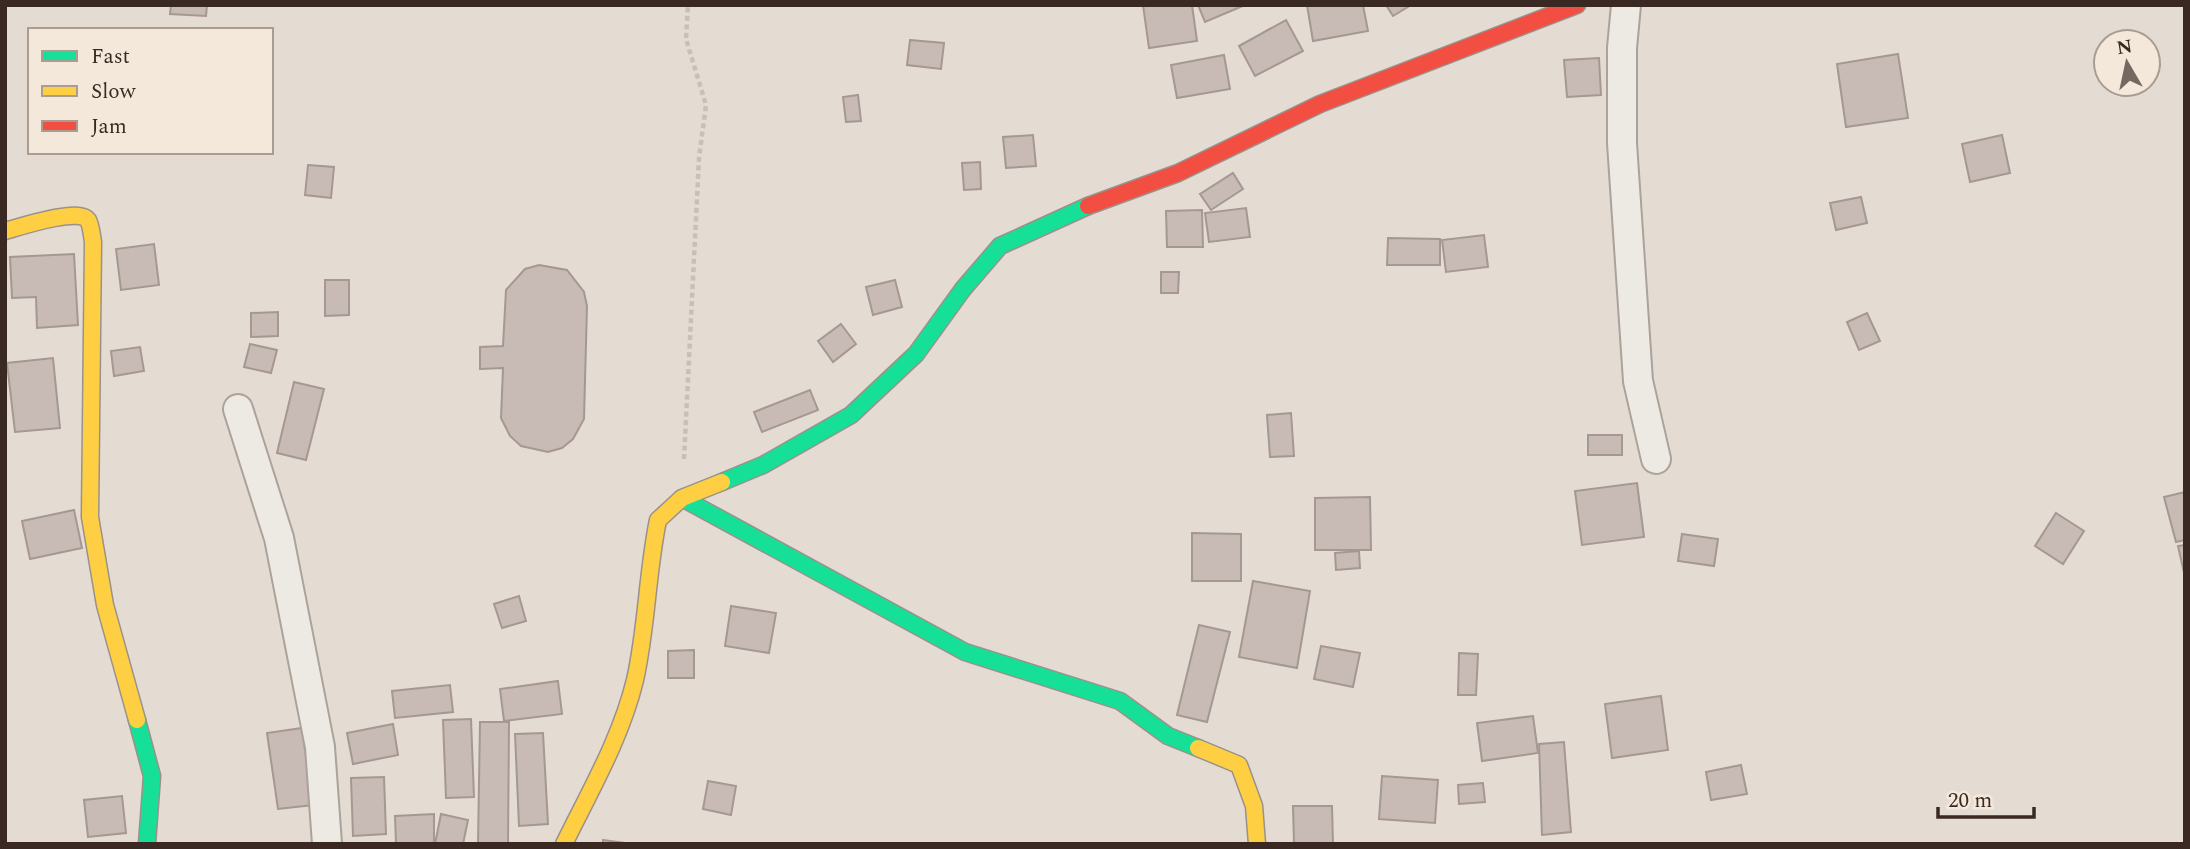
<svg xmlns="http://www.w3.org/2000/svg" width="2190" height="849" viewBox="0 0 2190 849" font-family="Spectral,serif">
  <rect width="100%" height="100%" fill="#e4dcd3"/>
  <g fill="#c8bab4" stroke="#a59892" stroke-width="2">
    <polygon points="171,5 207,5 206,16 170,14"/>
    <polygon points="1143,5 1192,5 1197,41 1149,48"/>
    <polygon points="1198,5 1245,5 1205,22"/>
    <polygon points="1307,5 1363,5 1368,31 1313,41"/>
    <polygon points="1386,5 1411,5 1393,16"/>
    <polygon points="1286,20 1303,51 1255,76 1239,46"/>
    <polygon points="910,40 944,43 941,69 907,65"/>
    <polygon points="1898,54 1908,118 1846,127 1837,64"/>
    <polygon points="1224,55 1230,89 1177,98 1171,65"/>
    <polygon points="1599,58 1601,95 1567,97 1564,60"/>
    <polygon points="858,95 861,121 846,122 843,97"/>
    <polygon points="1033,135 1036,166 1006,168 1003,137"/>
    <polygon points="2002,135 2010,173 1970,182 1962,144"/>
    <polygon points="980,162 981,189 964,190 962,163"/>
    <polygon points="308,165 334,167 331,198 305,195"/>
    <polygon points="1233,173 1243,189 1211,210 1200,194"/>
    <polygon points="1861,197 1867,223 1836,230 1830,203"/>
    <polygon points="1246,208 1250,237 1209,242 1205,213"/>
    <polygon points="1202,210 1203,247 1167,247 1166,211"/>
    <polygon points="1484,235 1488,267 1446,272 1442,240"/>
    <polygon points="1388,238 1440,239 1440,265 1387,265"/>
    <polygon points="154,244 159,285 121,290 116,249"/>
    <polygon points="74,254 78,325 37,328 36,297 12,298 10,257"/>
    <polygon points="539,265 567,270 584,292 587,306 584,419 573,439 562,448 548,452 521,446 510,436 501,418 503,368 480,369 480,347 503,346 506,290 525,269"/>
    <polygon points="1161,272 1179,272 1178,293 1161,293"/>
    <polygon points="325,280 349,280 349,315 325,316"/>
    <polygon points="895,280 902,307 873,315 866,287"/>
    <polygon points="278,312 278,336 251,337 251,313"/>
    <polygon points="1867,313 1880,341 1859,350 1847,322"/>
    <polygon points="841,324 856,344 833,362 818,341"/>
    <polygon points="250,344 277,350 271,373 244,367"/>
    <polygon points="140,347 144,371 114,376 111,351"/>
    <polygon points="53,358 60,428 15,432 7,363"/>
    <polygon points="294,382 324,389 306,460 277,453"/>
    <polygon points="810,390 818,410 762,432 754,412"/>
    <polygon points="1291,413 1294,456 1270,457 1267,415"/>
    <rect x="1588" y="435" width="34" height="20"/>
    <polygon points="1637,483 1644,537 1582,545 1575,491"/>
    <polygon points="2185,492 2185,540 2176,542 2164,497"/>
    <polygon points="1370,497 1371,550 1315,550 1315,498"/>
    <polygon points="74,510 82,548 30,559 22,521"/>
    <polygon points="2056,513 2084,531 2063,564 2035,546"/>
    <polygon points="1192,533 1241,534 1241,581 1192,581"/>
    <polygon points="1682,534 1718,539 1714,566 1678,561"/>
    <polygon points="2185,545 2185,577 2178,546"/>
    <polygon points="1359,551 1360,568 1336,570 1335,553"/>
    <polygon points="1253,581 1310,591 1297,668 1239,657"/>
    <polygon points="519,596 526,621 502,628 494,604"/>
    <polygon points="731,606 776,613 769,653 725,646"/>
    <polygon points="1199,625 1230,632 1207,722 1177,715"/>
    <polygon points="1321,646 1360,653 1353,687 1314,679"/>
    <polygon points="694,650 694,678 668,678 668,651"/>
    <polygon points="1459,653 1478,654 1476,695 1458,695"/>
    <polygon points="558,681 562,714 504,721 500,689"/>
    <polygon points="450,685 453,712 395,718 392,691"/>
    <polygon points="1661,696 1668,750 1612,758 1605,704"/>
    <polygon points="1533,716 1538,753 1482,761 1477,723"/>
    <polygon points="471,719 474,797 446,798 443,720"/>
    <polygon points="480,722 509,722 508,844 478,844"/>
    <polygon points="393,724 398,755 353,764 347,733"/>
    <polygon points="302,728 313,805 278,809 267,733"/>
    <polygon points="543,733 548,824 519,826 515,734"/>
    <polygon points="1564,742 1571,832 1542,835 1539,744"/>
    <polygon points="1741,765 1747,794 1711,800 1706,772"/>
    <polygon points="1382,776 1438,780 1435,823 1379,819"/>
    <polygon points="384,777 386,834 353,836 351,778"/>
    <polygon points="708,781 736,786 731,815 703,809"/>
    <polygon points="1483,783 1485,802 1459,804 1458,785"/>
    <polygon points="122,796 126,833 88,837 84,800"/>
    <polygon points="1293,806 1332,806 1333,844 1294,844"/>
    <polygon points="434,814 434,843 396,844 395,816"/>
    <polygon points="441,814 468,820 463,844 435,844"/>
    <polygon points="603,840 633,844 603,844"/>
  </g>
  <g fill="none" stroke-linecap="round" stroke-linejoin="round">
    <g stroke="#aaa29b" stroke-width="32">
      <g id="street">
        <polyline points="1626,5 1622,48 1622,143 1638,381 1656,459"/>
        <polyline points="238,409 279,538 320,747 327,844"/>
      </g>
    </g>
    <g stroke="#9a918b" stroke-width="19">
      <g id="fast">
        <polyline points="722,482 763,465 851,415 916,354 963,289 1000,246 1088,206"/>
        <polyline points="682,498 965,652 1120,701 1168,736 1198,748"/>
        <polyline points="137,720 152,776 147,844"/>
      </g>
    </g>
    <g stroke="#9a918b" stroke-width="19">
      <g id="slow">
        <path d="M5,231C19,227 80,207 88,220C91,225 92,236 93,242L90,517L105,605L137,720"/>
        <polyline points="1198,748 1239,765 1254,806 1257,844"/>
        <path d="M564,844C590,791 621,738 635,680C647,627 647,573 658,520L682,498L722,482"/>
      </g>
    </g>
    <g stroke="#9a918b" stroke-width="19">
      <polyline id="jam" points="1088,206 1178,173 1320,104 1577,5"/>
    </g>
    <polyline stroke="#c6c0ba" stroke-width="4.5" stroke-dasharray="5 3.5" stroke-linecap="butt" points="684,459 699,158 706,105 686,39 688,5"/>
    <use href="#street" stroke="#ede9e3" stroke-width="28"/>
    <use href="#fast" stroke="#16e098" stroke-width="16"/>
    <use href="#slow" stroke="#ffcf43" stroke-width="16"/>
    <use href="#jam" stroke="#f24e42" stroke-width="16"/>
  </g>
  <rect width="2190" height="849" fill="none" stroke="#3a2923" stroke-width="14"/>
  <rect x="28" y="28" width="245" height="126" fill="#f4e8db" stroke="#aa9c91" stroke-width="2"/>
  <rect x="42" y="51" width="35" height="10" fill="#16e098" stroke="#aa9c91" stroke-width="2"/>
  <text x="91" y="63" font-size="21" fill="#3a2923">Fast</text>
  <rect x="42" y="86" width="35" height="10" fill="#ffcf43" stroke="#aa9c91" stroke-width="2"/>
  <text x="91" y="98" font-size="21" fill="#3a2923">Slow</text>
  <rect x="42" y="121" width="35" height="10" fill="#f24e42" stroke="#aa9c91" stroke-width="2"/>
  <text x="91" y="133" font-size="21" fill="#3a2923">Jam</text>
  <g transform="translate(2127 63) rotate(351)"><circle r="33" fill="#f4e8db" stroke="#aa9c91" stroke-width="2"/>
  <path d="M0-5L12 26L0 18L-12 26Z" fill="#766861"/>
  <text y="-10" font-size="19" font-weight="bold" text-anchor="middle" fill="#3a2923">N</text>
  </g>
  <path d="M1938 807v10h96v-10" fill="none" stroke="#3a2923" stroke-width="3.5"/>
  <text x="1948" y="807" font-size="21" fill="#3a2923" stroke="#f4e8db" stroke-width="5" paint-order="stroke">20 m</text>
</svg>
